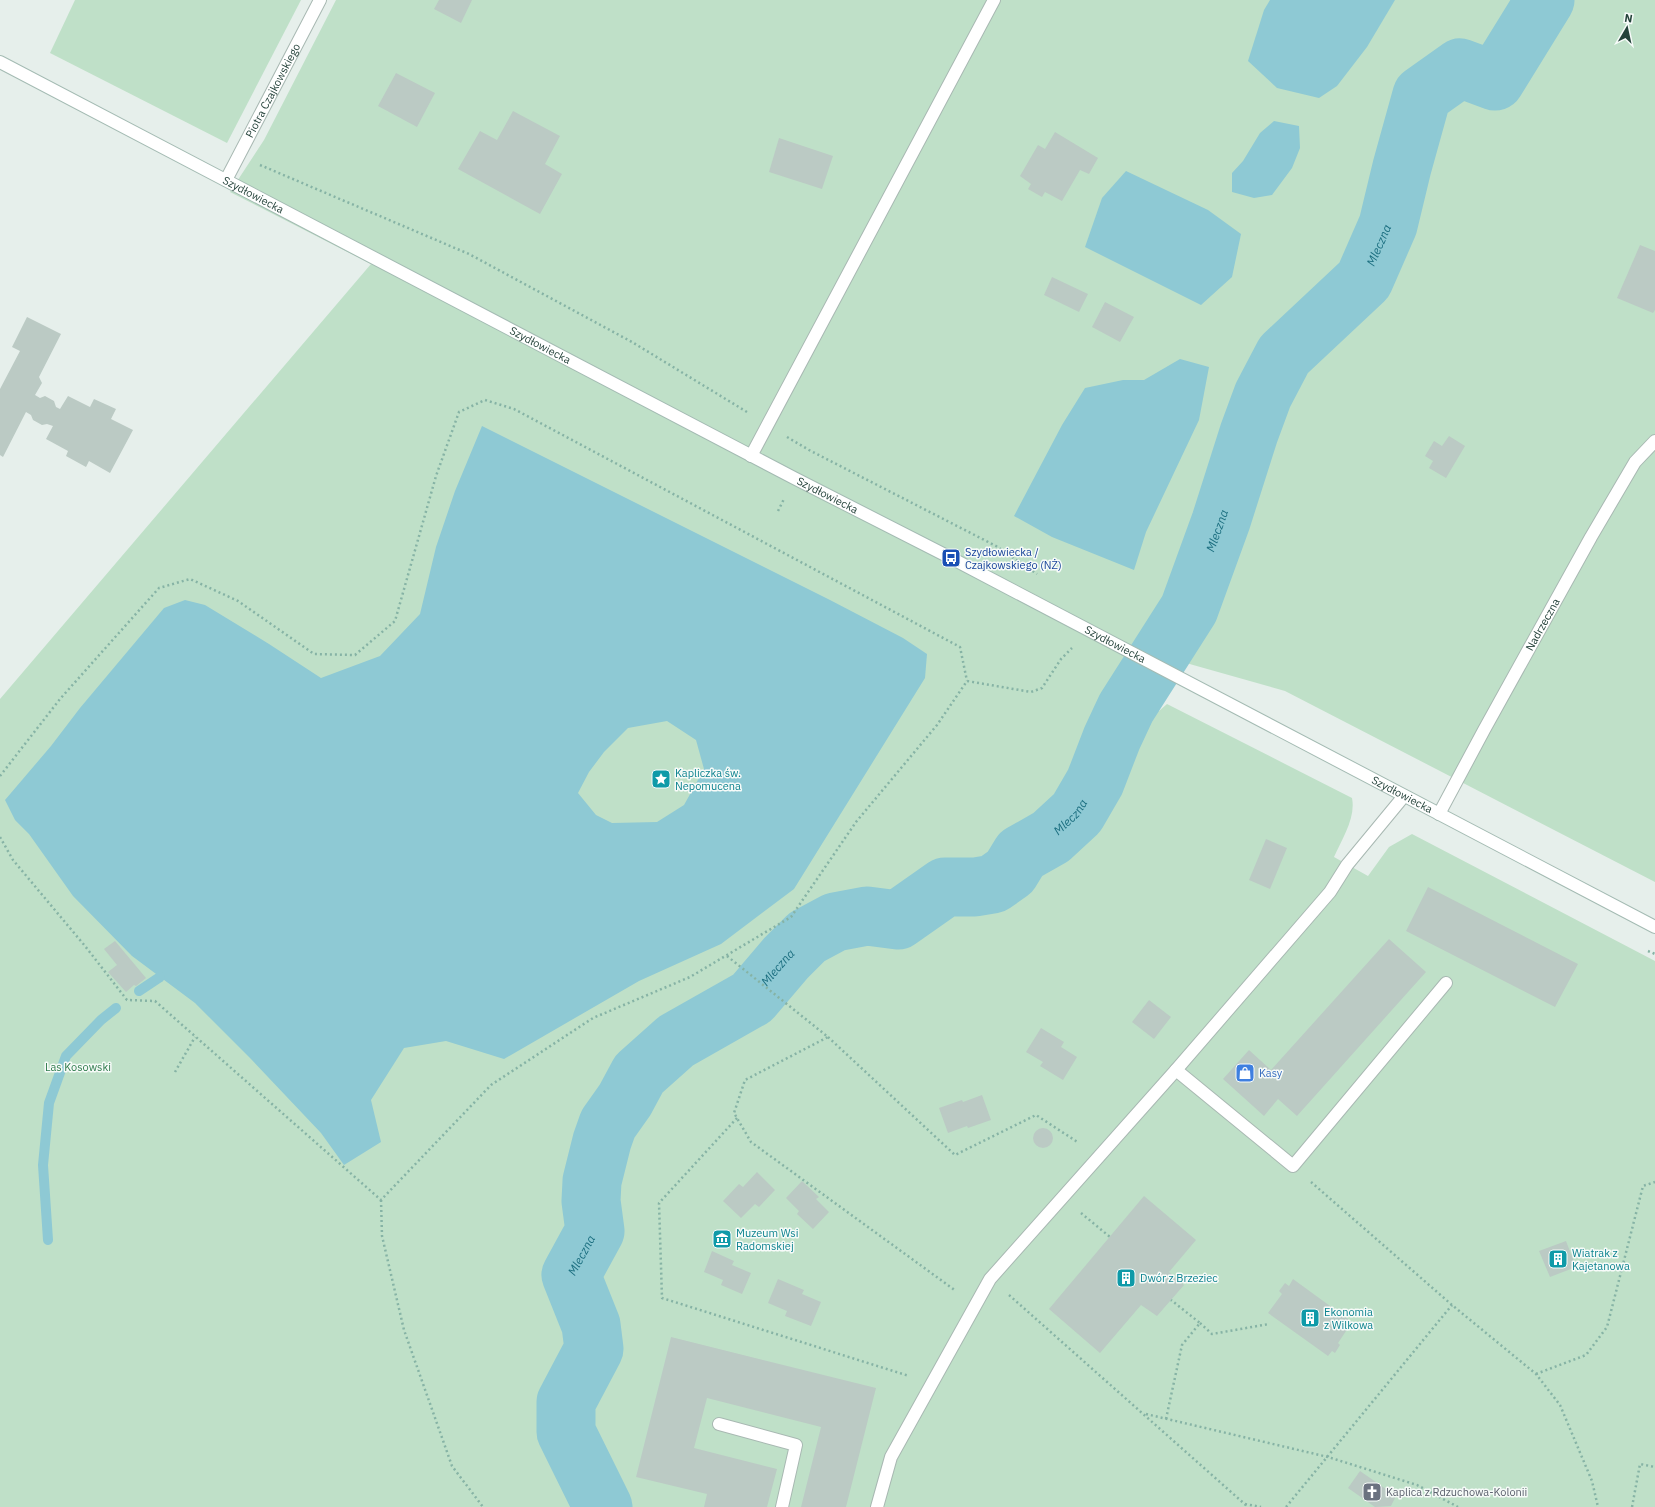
<svg xmlns="http://www.w3.org/2000/svg" width="1655" height="1507" viewBox="0 0 1655 1507" font-family="'IBM Plex Sans',sans-serif">
  <rect width="100%" height="100%" fill="#e6efeb"/>
  <g fill="#bfe0c8">
    <polygon points="75,0 301,0 227,143 50,53"/>
    <path d="M336,0H1655V882L1285,691L1179,661L1152,708L1159,711L1167,704L1352,798C1356,818 1342,839 1334,857L1368,876L1389,847L1412,834L1655,961V1507H0V699L371,264L230,192L264,140Z"/>
  </g>
  <g fill="#8ec9d4" fill-rule="evenodd">
    <polygon points="1270,0 1395,0 1367,47 1337,86 1319,98 1277,88 1248,61 1264,10"/>
    <polygon points="1274,121 1299,126 1300,148 1292,168 1272,195 1254,198 1232,192 1232,173 1243,161 1260,133"/>
    <polygon points="1126,171 1208,210 1241,234 1232,277 1201,305 1085,247 1102,198"/>
    <polygon points="1180,359 1209,367 1199,420 1146,532 1134,570 1052,537 1014,516 1062,425 1085,388 1123,380 1144,380"/>
    <path d="M482,426L830,600L903,638L927,654L925,678L794,889L721,944L639,981L504,1059L446,1041L404,1048L371,1100L381,1142L344,1165L321,1133L250,1058L195,1003L132,956L73,896L29,834L15,820L5,800L51,746L80,708L164,608L185,600L205,605L269,644L321,678L380,656L420,614L436,547L455,491ZM667,721L696,740L704,769L684,805L657,822L612,823L596,815L578,793L589,772L604,752L628,728Z"/>
  </g>
  <g fill="none" stroke-linecap="round" stroke-linejoin="round">
    <g stroke="#8ec9d4" stroke-width="10">
      <polyline points="139,991 160,977"/>
      <polyline points="48,1240 43,1165 49,1103 66,1056 101,1020 116,1008"/>
    </g>
    <path stroke="#8ec9d4" stroke-width="59" id="s1" d="M603,1507L566,1432V1402L594,1349L591,1325L571,1275L595,1231L591,1201L592,1181L602,1141L608,1124L625,1100L639,1074L676,1041L752,998L786,958L807,937L835,922L867,916L898,920L945,887H975L993,884L1010,872L1021,854L1051,837L1077,813L1095,782L1112,738L1126,708L1189,609L1221,521L1249,433L1263,395L1284,355L1364,280L1388,225L1402,167L1422,95L1460,68L1495,81L1545,0"/>
  </g>
  <g fill="#bbcac4">
    <polygon points="439,0 472,0 461,23 434,9"/>
    <polygon points="396,73 435,93 417,127 378,106"/>
    <polygon points="513,111 560,136 545,164 562,174 540,214 458,169 480,131 497,140"/>
    <polygon points="1055,132 1098,158 1089,174 1080,170 1062,201 1045,192 1042,197 1028,189 1031,184 1020,176 1038,145 1045,149"/>
    <polygon points="779,138 833,156 822,189 769,172"/>
    <polygon points="1640,245 1655,251 1655,310 1653,313 1617,298"/>
    <polygon points="1052,277 1088,294 1079,312 1044,295"/>
    <polygon points="1105,302 1134,317 1120,342 1092,327"/>
    <polygon points="27,317 61,334 39,377 42,383 35,395 40,398 45,396 54,401 56,407 60,409 68,396 90,407 94,399 116,409 111,419 133,430 110,473 89,461 86,467 66,456 68,451 46,439 53,426 47,424 42,425 33,420 31,415 26,412 3,457 0,455 0,389 20,351 12,347"/>
    <polygon points="1449,436 1465,446 1446,478 1429,468 1433,461 1425,456 1434,441 1442,446"/>
    <polygon points="1266,839 1287,848 1270,889 1249,880"/>
    <polygon points="1428,887 1578,964 1555,1007 1406,931"/>
    <polygon points="1389,939 1426,972 1297,1116 1278,1099 1264,1116 1223,1079 1249,1050 1271,1070"/>
    <polygon points="115,941 146,978 136,986 134,985 126,992 108,972 117,965 104,949"/>
    <polygon points="1149,1000 1171,1017 1154,1039 1132,1022"/>
    <polygon points="1041,1028 1064,1042 1061,1047 1077,1057 1063,1080 1040,1066 1043,1062 1026,1052"/>
    <polygon points="982,1095 991,1120 968,1128 967,1126 948,1133 939,1108 962,1100 963,1102"/>
    <circle cx="1043" cy="1138" r="10"/>
    <polygon points="757,1172 775,1190 759,1207 755,1204 741,1218 723,1201 739,1184 743,1187"/>
    <polygon points="802,1181 819,1197 816,1199 829,1212 813,1229 797,1214 799,1211 786,1198"/>
    <polygon points="1144,1196 1196,1240 1169,1272 1184,1285 1157,1316 1141,1305 1100,1353 1049,1309"/>
    <polygon points="1566,1241 1576,1267 1550,1277 1539,1251"/>
    <polygon points="712,1251 734,1261 732,1265 751,1273 742,1294 721,1285 723,1280 704,1272"/>
    <polygon points="778,1279 804,1290 802,1294 821,1302 811,1326 785,1316 787,1311 768,1303"/>
    <polygon points="1293,1279 1352,1322 1338,1343 1340,1345 1335,1353 1332,1351 1328,1356 1268,1313 1282,1294 1279,1291 1285,1283 1289,1286"/>
    <polygon points="671,1337 876,1388 846,1507 801,1507 821,1427 707,1398 694,1448 777,1469 767,1507 704,1507 707,1494 636,1477"/>
    <polygon points="1360,1471 1396,1496 1391,1506 1375,1507 1348,1488"/>
  </g>
  <g fill="none" stroke-linecap="round" stroke-linejoin="round">
    <g stroke="#a8b8b2" stroke-width="14">
      <g id="lane">
        <polyline points="751,456 994,0"/>
        <path id="s2" d="M1439,814L1484,730L1591,537L1635,462L1655,441"/>
        <polyline points="1176,1070 1293,1166 1446,983"/>
        <polyline points="719,1424 796,1445 782,1507"/>
        <polyline points="877,1507 891,1457 990,1279 1176,1070 1330,892 1347,865 1404,796"/>
      </g>
    </g>
    <g stroke="#a8b8b2" stroke-width="14">
      <g id="street">
        <path id="s3" d="M226,180L320,0"/>
      </g>
    </g>
    <g stroke="#a4bbb3" stroke-width="14">
      <g id="secondary">
        <path id="s4" d="M0,62L794,478L951,558L1655,927"/>
      </g>
    </g>
    <g stroke="#86b3a5" stroke-width="2.5" stroke-dasharray="2 3" stroke-linecap="butt">
      <polyline points="260,165 469,254 632,342 747,412"/>
      <polyline points="787,437 809,450 996,546 1037,574"/>
      <polyline points="778,511 784,499"/>
      <polyline points="0,776 60,699 159,588 190,579 238,601 314,654 355,655 395,621 436,476 459,412 485,400 514,409 960,647 967,681"/>
      <polyline points="0,837 13,860 85,946 127,1000 155,1001 381,1200 491,1085 593,1018 690,977 791,917 856,822 937,725 967,681 1031,692 1042,688 1061,659 1072,648"/>
      <polyline points="1648,951 1655,954"/>
      <polyline points="727,956 828,1037 745,1080 734,1113 751,1142 956,1291"/>
      <polyline points="828,1037 955,1155 1036,1115 1079,1143"/>
      <polyline points="175,1072 195,1037"/>
      <polyline points="737,1118 659,1203 662,1298 909,1376"/>
      <polyline points="1311,1182 1452,1305 1536,1374 1560,1405 1592,1481 1598,1507"/>
      <polyline points="381,1200 382,1236 404,1330 452,1466 483,1507"/>
      <polyline points="1081,1213 1110,1237"/>
      <polyline points="1009,1295 1248,1507"/>
      <polyline points="1200,1323 1212,1334 1269,1324"/>
      <polyline points="1536,1374 1586,1355 1607,1327 1643,1186 1655,1182"/>
      <polyline points="1146,1414 1328,1457 1417,1485 1458,1507"/>
      <polyline points="1166,1419 1182,1345 1200,1323 1171,1300"/>
      <polyline points="1245,1504 1261,1507"/>
      <polyline points="1286,1507 1452,1305"/>
      <polyline points="1632,1507 1640,1464 1655,1467"/>
    </g>
    <use href="#lane" stroke="#fff" stroke-width="12"/>
    <use href="#street" stroke="#fff" stroke-width="12"/>
    <use href="#secondary" stroke="#fff" stroke-width="12"/>
  </g>
  <defs>
    <g id="bus-square" transform="scale(1)"><rect x="-9" y="-9" width="18" height="18" rx="4" fill="#1a4fb4" stroke="#f7fbf9"/><path d="M-5-6H5V4H4V6H2V4H-2V6H-4V4H-5ZM-3.5-4V0h7V-4ZM-3.5 1.2v1.5H-2V1.2ZM2 1.2v1.5H3.5V1.2Z" fill="#fff"/></g>
    <g id="sight-square" transform="scale(1)"><rect x="-9" y="-9" width="18" height="18" rx="4" fill="#0f9aa8" stroke="#f7fbf9"/><path d="M0-6L1.8-2.2L6-1.7L2.9 1.2L3.7 5.4L0 3.3L-3.7 5.4L-2.9 1.2L-6-1.7L-1.8-2.2Z" fill="#fff"/></g>
    <g id="shop-square" transform="scale(1)"><rect x="-9" y="-9" width="18" height="18" rx="4" fill="#3f7fe0" stroke="#f7fbf9"/><path d="M-5-2.5h2.3a2.7 3.5 0 0 1 5.4 0H5L5.5 6h-11ZM-1.5-2.5h3a1.5 2.3 0 0 0-3 0Z" fill="#fff"/></g>
    <g id="museum-square" transform="scale(1)"><rect x="-9" y="-9" width="18" height="18" rx="4" fill="#0f9aa8" stroke="#f7fbf9"/><path d="M0-6L6-3V-2H-6V-3ZM-5-1h2V3h-2ZM-1-1h2V3h-2ZM3-1h2V3H3ZM-6 4H6V6H-6Z" fill="#fff"/></g>
    <g id="building-square" transform="scale(1)"><rect x="-9" y="-9" width="18" height="18" rx="4" fill="#0f9aa8" stroke="#f7fbf9"/><path d="M-4-6H4V6H1V3H-1V6H-4ZM-2.5-4.3h1.7v1.8h-1.7ZM.8-4.3h1.7v1.8H.8ZM-2.5-1h1.7V.8h-1.7ZM.8-1h1.7V.8H.8Z" fill="#fff"/></g>
    <g id="church-square" transform="scale(1)"><rect x="-9" y="-9" width="18" height="18" rx="4" fill="#6b7280" stroke="#f7fbf9"/><path d="M-1.2-6h2.4v3.5h3.3v2.4h-3.3V6h-2.4V-.1h-3.3v-2.4h3.3Z" fill="#fff"/></g>
  </defs>
  <g fill-rule="evenodd">
    <use href="#bus-square" x="951" y="558"/>
    <use href="#sight-square" x="661" y="779"/>
    <use href="#shop-square" x="1245" y="1073"/>
    <use href="#museum-square" x="722" y="1239"/>
    <use href="#building-square" x="1558" y="1259"/>
    <use href="#building-square" x="1126" y="1278"/>
    <use href="#building-square" x="1310" y="1318"/>
    <use href="#church-square" x="1372" y="1492"/>
  </g>
  <g text-anchor="middle" stroke-width="3" stroke-linejoin="round" paint-order="stroke">
    <g font-size="11" fill="#24423a" stroke="#f7fbf9">
      <text dy="4" stroke="none"><textPath href="#s3" startOffset="101">Piotra Czajkowskiego</textPath></text>
      <text dy="4" stroke="none"><textPath href="#s4" startOffset="286">Szydłowiecka</textPath></text>
      <text dy="4" stroke="none"><textPath href="#s4" startOffset="610">Szydłowiecka</textPath></text>
      <text dy="4" stroke="none"><textPath href="#s4" startOffset="934">Szydłowiecka</textPath></text>
      <text dy="4" stroke="none"><textPath href="#s2" startOffset="216">Nadrzeczna</textPath></text>
      <text dy="4" stroke="none"><textPath href="#s4" startOffset="1258">Szydłowiecka</textPath></text>
      <text dy="4" stroke="none"><textPath href="#s4" startOffset="1582">Szydłowiecka</textPath></text>
    </g>
    <g font-size="11" fill="#164399" stroke="#f7fbf9" text-anchor="start">
      <text x="965" y="556">Szydłowiecka /<tspan x="965" dy="13">Czajkowskiego (NŻ)</tspan></text>
    </g>
    <g font-size="11" fill="#0d838f" stroke="#f7fbf9" text-anchor="start">
      <text x="675" y="777">Kapliczka św.<tspan x="675" dy="13">Nepomucena</tspan></text>
      <text x="736" y="1237">Muzeum Wsi<tspan x="736" dy="13">Radomskiej</tspan></text>
      <text x="1572" y="1257">Wiatrak z<tspan x="1572" dy="13">Kajetanowa</tspan></text>
      <text x="1140" y="1282">Dwór z Brzeziec</text>
      <text x="1324" y="1316">Ekonomia<tspan x="1324" dy="13">z Wilkowa</tspan></text>
    </g>
    <g font-size="11" fill="#2d7a4b" stroke="#f7fbf9">
      <text x="78" y="1071">Las Kosowski</text>
    </g>
    <g font-size="11" fill="#366cbe" stroke="#f7fbf9" text-anchor="start">
      <text x="1259" y="1077">Kasy</text>
    </g>
    <g font-size="11" fill="#5b616d" stroke="#f7fbf9" text-anchor="start">
      <text x="1386" y="1496">Kaplica z Rdzuchowa-Kolonii</text>
    </g>
    <g font-size="12" font-style="italic" fill="#1c6f80" stroke="#f7fbf9">
      <text dy="4" stroke="none"><textPath href="#s1" startOffset="1655">Mleczna</textPath></text>
      <text dy="4" stroke="none"><textPath href="#s1" startOffset="1319">Mleczna</textPath></text>
      <text dy="4" stroke="none"><textPath href="#s1" startOffset="995">Mleczna</textPath></text>
      <text dy="4" stroke="none"><textPath href="#s1" startOffset="647">Mleczna</textPath></text>
      <text dy="4" stroke="none"><textPath href="#s1" startOffset="274">Mleczna</textPath></text>
    </g>
  </g>
  <g transform="translate(1627 28) rotate(9)" stroke="#f7fbf9" stroke-width="3" paint-order="stroke">
  <path d="M0-3L7 15L0 10L-7 15Z" fill="#24423a"/>
  <text y="-6" font-size="11" font-weight="bold" text-anchor="middle" fill="#24423a">N</text>
  </g>
</svg>
